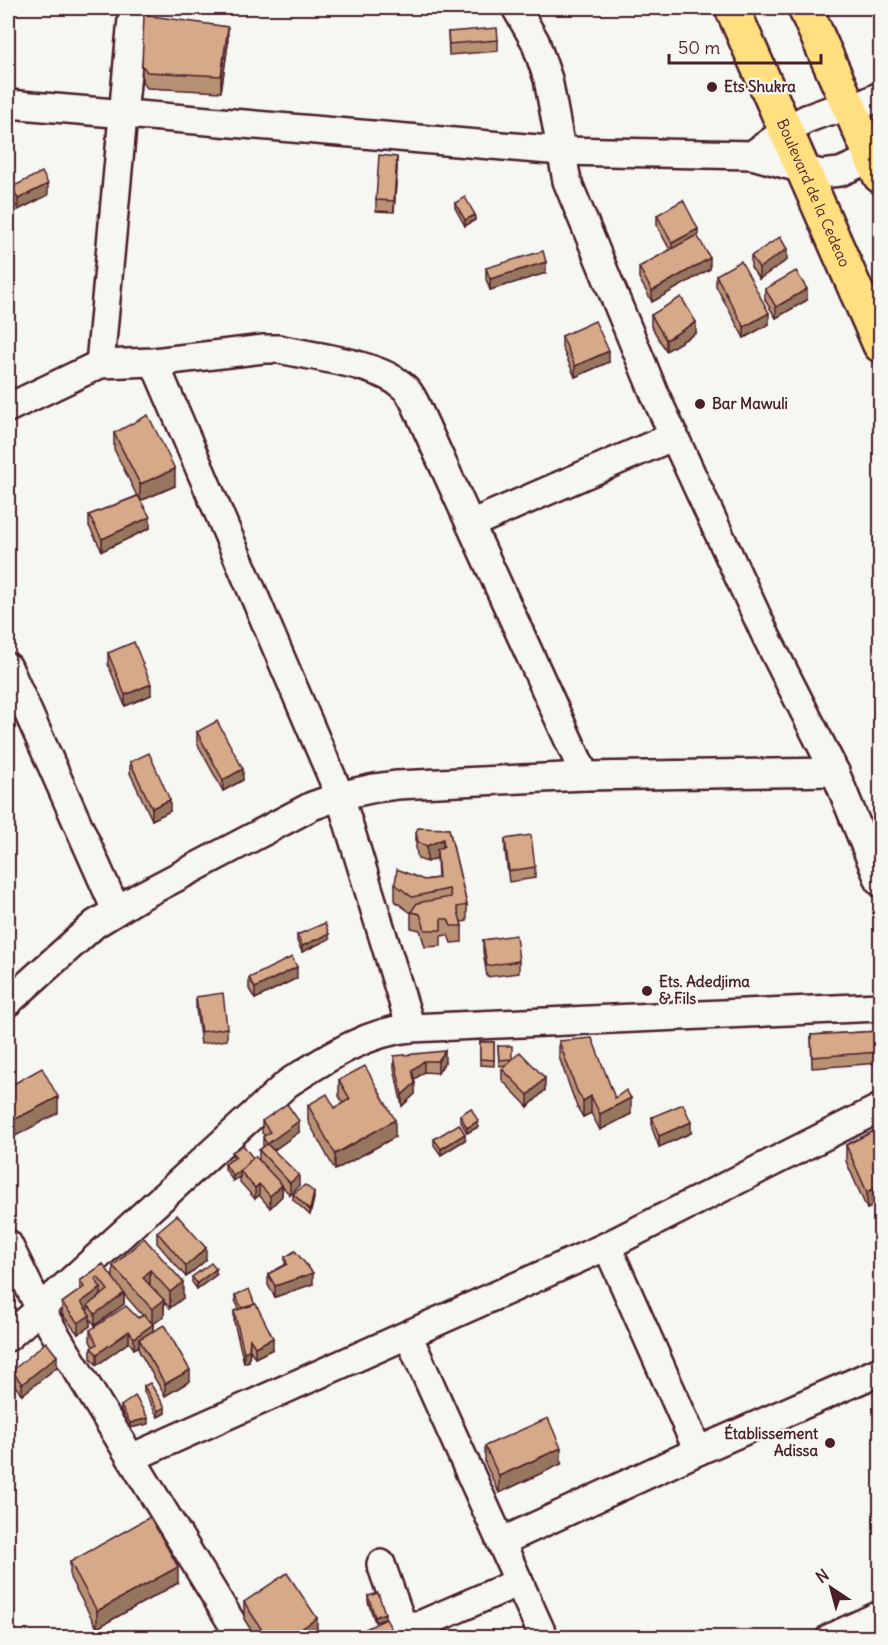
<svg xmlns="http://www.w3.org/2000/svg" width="888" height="1645" viewBox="0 0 888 1645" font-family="Delius,sans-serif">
  <rect width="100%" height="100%" fill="#f6f6f2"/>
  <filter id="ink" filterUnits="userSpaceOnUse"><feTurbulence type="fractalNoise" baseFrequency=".0167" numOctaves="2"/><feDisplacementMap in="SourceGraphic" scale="12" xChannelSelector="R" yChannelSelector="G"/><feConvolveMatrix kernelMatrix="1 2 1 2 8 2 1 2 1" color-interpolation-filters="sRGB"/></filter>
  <g filter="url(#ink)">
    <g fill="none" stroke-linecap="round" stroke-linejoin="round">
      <g stroke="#4a1f2b" stroke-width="32">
        <g id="minor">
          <polyline points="516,8 535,41 548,79 567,181 655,395 767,638 835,772 880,882"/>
          <polyline points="8,104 561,151 752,155 821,174 840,172 872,158"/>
          <polyline points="752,155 787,130 806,119 828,111 851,110 880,96"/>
          <polyline points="154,362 340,796 411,1028"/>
          <polyline points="100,364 133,8"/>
          <path d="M8,408L100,364L154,362L264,349H279C314,357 378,363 404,387C409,391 412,397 415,403L585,776"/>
          <polyline points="471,524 674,436"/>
          <polyline points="8,667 116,910"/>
          <path d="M8,1002L95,924L139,897L312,806C340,795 367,788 397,785L585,776L835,772"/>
          <polyline points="8,1244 40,1309 241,1638"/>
          <polyline points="607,1246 698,1451"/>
          <polyline points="408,1335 544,1638"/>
          <path d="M8,1337L40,1309L288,1083C326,1059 365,1032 411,1028L880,1007"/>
          <polyline points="131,1458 607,1246 880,1108"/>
          <polyline points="501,1542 698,1451 880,1371"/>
          <polyline points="381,1564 401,1621 409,1625 420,1625 519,1582"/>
          <polyline points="830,1638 880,1615"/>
        </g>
      </g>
      <g stroke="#4a1f2b" stroke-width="38">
        <g id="major">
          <path id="s1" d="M732,8L880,345"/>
          <polyline points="805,8 880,176"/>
        </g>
      </g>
      <use href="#minor" stroke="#f6f6f2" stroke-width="27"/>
      <use href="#major" stroke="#ffdf80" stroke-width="33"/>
    </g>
    <g fill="#b89175" stroke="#4a1f2b" stroke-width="1.5">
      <polygon points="448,32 498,40 498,51 449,55"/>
      <polygon points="228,44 221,92 147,88 142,81 142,65"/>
      <polygon points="397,168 394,212 376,211 376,200"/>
      <polygon points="12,187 48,195 18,210 12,198"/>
      <polygon points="455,203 475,220 465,226 455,208"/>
      <polygon points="657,215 698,238 710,269 652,302 639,278 639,267 670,250 657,226"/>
      <polygon points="751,256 787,260 759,279 751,267"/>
      <polygon points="486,268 546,273 490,290 486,279"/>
      <polygon points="716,275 769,324 744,338 716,286"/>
      <polygon points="765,289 807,300 776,318 765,300"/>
      <polygon points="651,315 696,333 666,351 651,326"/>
      <polygon points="562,336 609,362 575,377 562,347"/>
      <polygon points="114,433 175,486 140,501 150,528 102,551 89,526 89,515 137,496 114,449"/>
      <polygon points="108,653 151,695 125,706 108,664"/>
      <polygon points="197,732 243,780 223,791 197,743"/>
      <polygon points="130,762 170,811 152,820 130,773"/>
      <polygon points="449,829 467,905 467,921 461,922 462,926 462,942 451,943 448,935 441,936 441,946 425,947 420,930 411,928 411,913 395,901 395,884 438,878 437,858 427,862 418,859 416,849 416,832"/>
      <polygon points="505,839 535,867 535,878 509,882 505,850"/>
      <polygon points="297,935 329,939 302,952 297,941"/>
      <polygon points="483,940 519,961 519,973 487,977 483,951"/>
      <polygon points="249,978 297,978 255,999 249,989"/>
      <polygon points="196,997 227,1028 227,1040 201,1044 196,1009"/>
      <polygon points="880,1031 880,1063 812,1068 811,1035"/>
      <polygon points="559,1041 615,1098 631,1114 600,1130 591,1113 583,1117 577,1107 559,1057"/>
      <polygon points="480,1042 494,1042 494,1066 480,1065"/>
      <polygon points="498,1046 545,1090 528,1107 502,1080 502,1069 507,1065 499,1066"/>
      <polygon points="394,1056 445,1062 438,1073 424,1072 414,1080 415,1094 402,1106 394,1068"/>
      <polygon points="339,1080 395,1137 335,1170 308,1121 308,1105 335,1108 343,1103 339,1096"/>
      <polygon points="460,1115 478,1127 467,1133 460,1120"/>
      <polygon points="652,1117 691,1133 659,1147 652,1128"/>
      <polygon points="262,1121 299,1132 274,1150 299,1186 290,1195 282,1186 282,1196 270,1208 259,1195 255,1199 240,1182 240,1177 233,1181 225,1169 225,1164 233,1158 232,1152 259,1160 259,1150 263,1147 263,1137 265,1136 262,1133"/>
      <polygon points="880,1128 880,1203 867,1209 846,1161 846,1145"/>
      <polygon points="434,1139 465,1140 441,1155 434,1145"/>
      <polygon points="293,1194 314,1198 310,1215 293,1200"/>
      <polygon points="157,1232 206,1260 186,1277 157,1243"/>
      <polygon points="144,1238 183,1298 170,1308 164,1302 164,1316 153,1324 153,1331 190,1381 165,1396 139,1351 139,1346 134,1349 129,1342 97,1365 91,1359 91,1348 93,1347 90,1341 90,1330 143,1316 124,1294 124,1304 95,1325 90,1319 90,1326 78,1334 62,1314 62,1303 80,1290 80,1281 103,1264 113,1279 113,1266"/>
      <polygon points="285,1257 313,1284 275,1297 268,1285 268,1274 285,1265"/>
      <polygon points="216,1275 197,1289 192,1282 192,1277"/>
      <polygon points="235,1295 255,1305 273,1349 255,1358 250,1350 249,1361 244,1363 234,1322 234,1311 239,1309 235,1300"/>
      <polygon points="57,1367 22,1395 12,1382 12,1371"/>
      <polygon points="144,1386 165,1413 158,1417 144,1392"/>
      <polygon points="121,1406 148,1424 130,1428 121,1411"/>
      <polygon points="485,1446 561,1464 499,1493 485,1463"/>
      <polygon points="70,1562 178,1583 97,1628 70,1578"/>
      <polygon points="368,1596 385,1619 375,1622 368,1602"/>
      <polygon points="244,1602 317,1634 313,1638 256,1638 244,1619"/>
    </g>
    <g fill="#96765f" stroke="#4a1f2b" stroke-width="1.5">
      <polygon points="228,27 228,44 221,92 221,76"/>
      <polygon points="397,157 397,168 394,212 394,201"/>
      <polygon points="48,184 48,195 18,210 18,199"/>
      <polygon points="475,215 475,220 465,226 465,220"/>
      <polygon points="698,229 698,240 672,254 672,243"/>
      <polygon points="787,249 787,260 759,279 759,268"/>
      <polygon points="710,258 710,269 652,302 652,291"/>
      <polygon points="546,262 546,273 490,290 490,279"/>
      <polygon points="807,289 807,300 776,318 776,307"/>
      <polygon points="769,313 769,324 744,338 744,327"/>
      <polygon points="696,322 696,333 666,351 666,340"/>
      <polygon points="609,351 609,362 575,377 575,366"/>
      <polygon points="175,469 175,486 140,501 140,484"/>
      <polygon points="150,517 150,528 102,551 102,539"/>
      <polygon points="151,684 151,695 125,706 125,695"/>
      <polygon points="243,769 243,780 223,791 223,780"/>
      <polygon points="170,800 170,811 152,820 152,808"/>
      <polygon points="443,839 443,856 437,850 437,858 427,862 427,846"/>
      <polygon points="329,934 329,939 302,952 302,946"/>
      <polygon points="297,967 297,978 255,999 255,988"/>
      <polygon points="445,1051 445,1062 438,1073 438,1061"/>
      <polygon points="424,1061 424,1072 412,1081 412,1070"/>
      <polygon points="545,1078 545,1090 528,1107 528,1095"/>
      <polygon points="415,1083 415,1094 402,1106 402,1095"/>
      <polygon points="591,1096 591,1113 583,1117 583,1101"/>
      <polygon points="58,1097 58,1113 8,1140 8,1123"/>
      <polygon points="631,1098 631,1114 600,1130 600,1114"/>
      <polygon points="395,1120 395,1137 335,1170 335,1154"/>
      <polygon points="299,1121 299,1132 267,1155 267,1144"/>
      <polygon points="478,1121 478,1127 467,1133 467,1128"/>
      <polygon points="691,1122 691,1133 659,1147 659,1136"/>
      <polygon points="465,1134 465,1140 441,1155 441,1149"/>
      <polygon points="240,1171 240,1177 233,1181 233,1176"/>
      <polygon points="299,1175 299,1186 290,1195 290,1183"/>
      <polygon points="259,1184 259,1195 255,1199 255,1188"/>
      <polygon points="282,1185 282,1196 270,1208 270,1196"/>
      <polygon points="880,1186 880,1203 867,1209 867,1192"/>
      <polygon points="314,1192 314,1198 310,1215 310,1210"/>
      <polygon points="206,1248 206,1260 186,1277 186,1266"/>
      <polygon points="216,1269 216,1275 197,1289 197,1283"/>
      <polygon points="150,1270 150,1287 143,1278"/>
      <polygon points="313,1273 313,1284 275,1297 275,1286"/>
      <polygon points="183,1282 183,1298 170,1308 170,1292"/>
      <polygon points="101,1288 101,1299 88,1305 88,1309 81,1313 81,1302"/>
      <polygon points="124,1293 124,1304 95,1325 95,1314"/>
      <polygon points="164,1300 164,1316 152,1325 152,1309"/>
      <polygon points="90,1315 90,1326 78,1334 78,1323"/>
      <polygon points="153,1324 153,1335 139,1339 139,1346 134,1349 134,1338"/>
      <polygon points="129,1331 129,1342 97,1365 97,1354"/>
      <polygon points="273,1338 273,1349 255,1358 255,1347"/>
      <polygon points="250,1339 249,1361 244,1363 244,1352"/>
      <polygon points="57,1356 57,1367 22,1395 22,1384"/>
      <polygon points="190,1370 190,1381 165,1396 165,1384"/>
      <polygon points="165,1407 165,1413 158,1417 158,1411"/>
      <polygon points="148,1418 148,1424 130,1428 130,1423"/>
      <polygon points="561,1448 561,1464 499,1493 499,1476"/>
      <polygon points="178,1567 178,1583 97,1628 97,1611"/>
      <polygon points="385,1613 385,1619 375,1622 375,1617"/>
      <polygon points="317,1618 317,1634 313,1638 288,1638"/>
      <polygon points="392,1630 392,1636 389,1638 377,1638"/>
    </g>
    <g fill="#d6a988" stroke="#4a1f2b" stroke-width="1.5">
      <polygon points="144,15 228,27 221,76 147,72 142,65"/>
      <polygon points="497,28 498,40 449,44 448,32"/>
      <polygon points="379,155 397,157 394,201 376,200"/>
      <polygon points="42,172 48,184 18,199 12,187"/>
      <polygon points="465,197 475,215 465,220 455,203"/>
      <polygon points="683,200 698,229 672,243 657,215"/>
      <polygon points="697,235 710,258 652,291 639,267"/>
      <polygon points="780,237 787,249 759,268 751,256"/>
      <polygon points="543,251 546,262 490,279 486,268"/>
      <polygon points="741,261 769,313 744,327 716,275"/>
      <polygon points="796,271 807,289 776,307 765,289"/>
      <polygon points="681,297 696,322 666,340 651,315"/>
      <polygon points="595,321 609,351 575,366 562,336"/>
      <polygon points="148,415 175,469 140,484 114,433"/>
      <polygon points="138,496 150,517 102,539 89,515"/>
      <polygon points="134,642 151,684 125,695 108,653"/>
      <polygon points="217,721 243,769 223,780 197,732"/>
      <polygon points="149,753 170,800 152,808 130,762"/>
      <polygon points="418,828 449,829 467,905 457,907 462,926 451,926 448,919 441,919 441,930 425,930 420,914 411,912 417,903 451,897 449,889 412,897 395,884 397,869 424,880 439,878 437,850 444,846 443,839 427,846 418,842 416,832"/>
      <polygon points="531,835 535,867 509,871 505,839"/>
      <polygon points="325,923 329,934 302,946 297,935"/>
      <polygon points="516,935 519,961 487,966 483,940"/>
      <polygon points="292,957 297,967 255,988 249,978"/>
      <polygon points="223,993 227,1028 201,1032 196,997"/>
      <polygon points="880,1031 880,1052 812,1057 811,1035"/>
      <polygon points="592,1038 615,1098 626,1090 631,1098 600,1114 591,1096 583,1101 577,1091 559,1041"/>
      <polygon points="480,1042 494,1042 494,1060 480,1059"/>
      <polygon points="498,1046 512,1046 512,1059 499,1060"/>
      <polygon points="445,1051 438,1061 424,1061 412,1070 415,1083 402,1095 394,1056"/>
      <polygon points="520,1052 545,1078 528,1095 502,1069"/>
      <polygon points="365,1066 395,1120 335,1154 308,1105 327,1094 335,1108 350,1099 339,1080"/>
      <polygon points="42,1068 58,1097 8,1123 8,1087"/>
      <polygon points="287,1104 299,1121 267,1144 299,1175 290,1183 259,1150 267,1144 263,1137 270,1132 262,1121"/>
      <polygon points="683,1104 691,1122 659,1136 652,1117"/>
      <polygon points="471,1108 478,1121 467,1128 460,1115"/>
      <polygon points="459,1124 465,1134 441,1149 434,1139"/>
      <polygon points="880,1128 880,1186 867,1192 846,1145"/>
      <polygon points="243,1145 253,1158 240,1171 233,1176 225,1164 236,1157 232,1152"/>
      <polygon points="255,1156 282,1185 270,1196 259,1184 255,1188 240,1171"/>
      <polygon points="305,1185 314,1192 310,1210 293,1194"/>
      <polygon points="177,1215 206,1248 186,1266 157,1232"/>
      <polygon points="144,1238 183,1282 170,1292 150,1270 143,1278 164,1300 152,1309 113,1266"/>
      <polygon points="295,1251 313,1273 275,1286 268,1274 287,1264 285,1257"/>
      <polygon points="211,1263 216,1269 197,1283 192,1277"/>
      <polygon points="103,1264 124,1293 95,1314 88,1305 108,1290 98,1277 95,1279 101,1288 81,1302 90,1315 78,1323 62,1303 84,1287 80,1281"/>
      <polygon points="249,1289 255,1305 242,1308 235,1295"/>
      <polygon points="256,1304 273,1338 255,1347 250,1339 249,1350 244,1352 234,1311"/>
      <polygon points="126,1306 138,1318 144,1315 153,1324 134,1338 129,1331 97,1354 91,1348 97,1344 90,1330"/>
      <polygon points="164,1325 190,1370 165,1384 139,1339"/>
      <polygon points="46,1342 57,1356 22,1384 12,1371"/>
      <polygon points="150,1383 165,1407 158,1411 144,1386"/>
      <polygon points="135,1396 148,1418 130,1423 121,1406"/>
      <polygon points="548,1418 561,1448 499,1476 485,1446"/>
      <polygon points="150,1517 178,1567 97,1611 70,1562"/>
      <polygon points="287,1573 317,1618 288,1638 267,1638 244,1602"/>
      <polygon points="378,1593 385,1613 375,1617 368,1596"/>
      <polygon points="386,1619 392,1630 377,1638 364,1638 361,1631"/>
    </g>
  </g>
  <g fill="#4a1f2b" stroke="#f6f6f2" stroke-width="2">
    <circle cx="712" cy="87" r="6"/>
    <circle cx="700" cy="404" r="6"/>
    <circle cx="647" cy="991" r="6"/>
    <circle cx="830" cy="1443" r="6"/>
  </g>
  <g text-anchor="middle" stroke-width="4.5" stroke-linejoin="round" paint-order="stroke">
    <g font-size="15" font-weight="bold" fill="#4a1f2b" stroke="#f6f6f2" text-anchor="start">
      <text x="724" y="92">Ets Shukra</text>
      <text x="712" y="409">Bar Mawuli</text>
      <text x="659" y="987">Ets. Adedjima<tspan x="659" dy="17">&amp; Fils</tspan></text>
      <text x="818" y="1439" text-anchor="end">Établissement<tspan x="818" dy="17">Adissa</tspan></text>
    </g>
    <g font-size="15" fill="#4a1f2b" stroke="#f6f6f2">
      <text dy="5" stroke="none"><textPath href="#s1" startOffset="202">Boulevard de la Cedeao</textPath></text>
    </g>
  </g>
  <rect width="888" height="1645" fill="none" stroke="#f6f6f2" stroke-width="30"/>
  <rect x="15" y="15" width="858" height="1615" fill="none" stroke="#4a1f2b" stroke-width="2" filter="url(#ink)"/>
  <g transform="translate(831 1588) rotate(324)" stroke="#f6f6f2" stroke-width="4.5" paint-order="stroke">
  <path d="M0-4.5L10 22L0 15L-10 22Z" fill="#4a1f2b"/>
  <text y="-9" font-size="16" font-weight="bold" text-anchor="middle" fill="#4a1f2b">N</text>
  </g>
  <path d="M669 54v9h152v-9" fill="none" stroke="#4a1f2b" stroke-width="3"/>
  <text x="678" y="54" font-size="18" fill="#4a1f2b" stroke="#f6f6f2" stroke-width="4.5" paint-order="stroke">50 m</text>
</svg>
